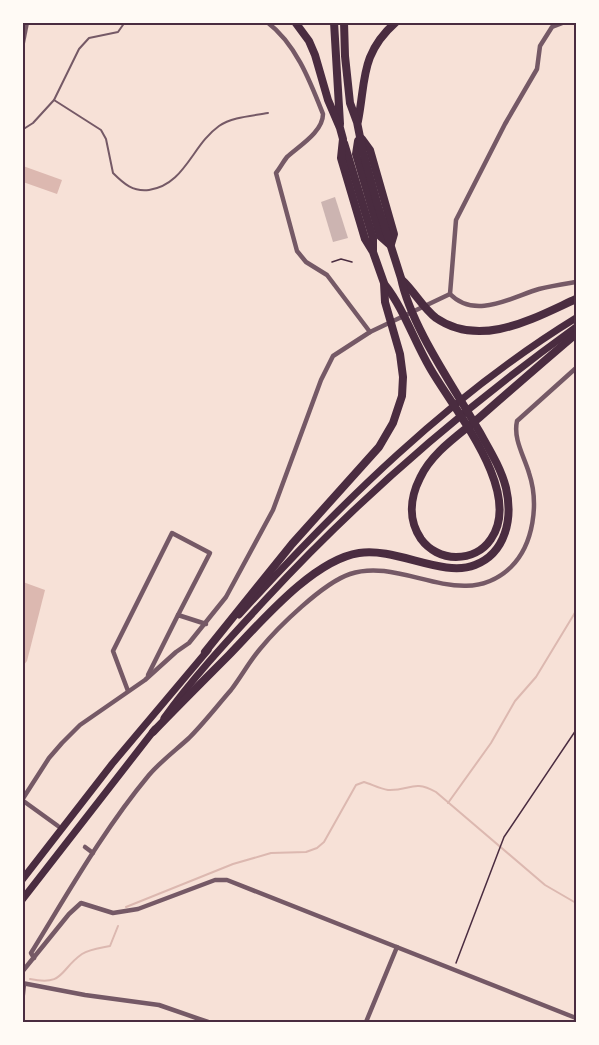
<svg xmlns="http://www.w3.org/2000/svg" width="599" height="1045" viewBox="0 0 599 1045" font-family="Roboto,sans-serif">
  <rect width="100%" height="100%" fill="#f7e1d7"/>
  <g fill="#dcb8b0">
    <polygon points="23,166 62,180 57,194 23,182"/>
    <polygon points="23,582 45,590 27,661 23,666"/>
  </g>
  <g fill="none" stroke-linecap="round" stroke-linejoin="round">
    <g stroke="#dcb8b0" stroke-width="2">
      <polyline points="448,803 491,743 515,701 536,677 576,611"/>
      <path d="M126,907L233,864L271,853L306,852L317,848L324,842L356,785L364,782C371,784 380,789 388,790C410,791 413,779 436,792L545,885L576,903"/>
      <path d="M30,979C65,986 59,970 82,954C90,949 101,948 110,946L118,926"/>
    </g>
  </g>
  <polygon fill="#ccb4b1" points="335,197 348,238 333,242 321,202"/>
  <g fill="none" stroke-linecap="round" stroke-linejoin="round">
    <g stroke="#4a2c40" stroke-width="1.5">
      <polyline points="332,262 341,259 352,262"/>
      <polyline points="456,963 504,837 576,730"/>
    </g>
    <g stroke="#755966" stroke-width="2">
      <path d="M54,100L101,130L106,139L113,173C124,184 133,192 149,190C185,185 192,145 219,126C232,117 252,116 268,113"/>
      <polyline points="22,130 33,123 54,100 79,49 89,38 118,32 125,22"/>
    </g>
    <g stroke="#755966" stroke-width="4.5">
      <path d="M267,22C296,44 310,81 323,114C323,132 299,146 287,157C283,162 280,168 276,173L297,251L306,262L327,275L370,332"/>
      <path d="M565,22L552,27L540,46L537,69L505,124L456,220L450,294C475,320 512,297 539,289C551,286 564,284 576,282"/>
      <polyline points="22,47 27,22"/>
      <polyline points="148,675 178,615 206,624"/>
      <polyline points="128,691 113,651 172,533 210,553 178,615"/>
      <polyline points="22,800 49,758 62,743 80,725 145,680 176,652 189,643 226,597 273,510 321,380 333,356 370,332 450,294"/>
      <polyline points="22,800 58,826"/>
      <polyline points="85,847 93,853"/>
      <path d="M34,958L31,953C68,893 104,829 149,775C161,761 176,750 189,738C204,723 217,706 231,690C241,677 249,662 260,649C278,627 323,583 350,574C403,556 462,614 511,567C534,544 539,503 529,473C524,456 513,439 517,421L576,368"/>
      <polyline points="22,972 69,914 81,903 113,913 138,909 215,880 227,880 576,1018"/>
      <polyline points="22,983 85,995 159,1005 208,1022"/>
      <polyline points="22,1003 24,984"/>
      <polyline points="366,1022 397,947"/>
    </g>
    <g stroke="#4a2c40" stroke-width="7">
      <path d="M239,615C339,505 449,396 576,318"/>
      <path d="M164,718C194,676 230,638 265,600C359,498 464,408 576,327"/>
      <polyline points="22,880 112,764 208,650"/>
      <polyline points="22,900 155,729"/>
    </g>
    <g stroke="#4a2c40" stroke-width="8">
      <polyline points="334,22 340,124"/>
      <path d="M358,121C366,80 360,54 396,22"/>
      <polyline points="362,139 370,150 394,234 391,244"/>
      <polyline points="358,141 356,154 380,236 389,244"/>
      <polyline points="344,143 373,238 373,250"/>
      <path d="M402,280C414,291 423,308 436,318C481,349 534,318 576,299"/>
      <path d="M385,285C404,309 414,341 430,368C454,410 524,492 491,539C483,551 470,557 456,557C442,557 429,550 421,539C408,520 410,498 420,478C432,452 459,435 480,417C512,389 544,361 576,334"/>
      <polyline points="205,652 292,544 379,447 393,423 402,396 403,377 400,354 385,302 384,283 373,252 365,239 341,158 343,139 340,128 328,100 315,55 309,41 295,22"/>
      <path d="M153,732C178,706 203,681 229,655C261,622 313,560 359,553C396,547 443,578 475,565C506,553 513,518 506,488C501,468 489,449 479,431C454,387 411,327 401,278L378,206L363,152L357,122L350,103L345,56L344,22"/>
    </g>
  </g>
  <rect width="599" height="1045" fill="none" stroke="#fffaf5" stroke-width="48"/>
  <rect x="24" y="24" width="551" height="997" fill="none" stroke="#4a2c40" stroke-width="2"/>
</svg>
